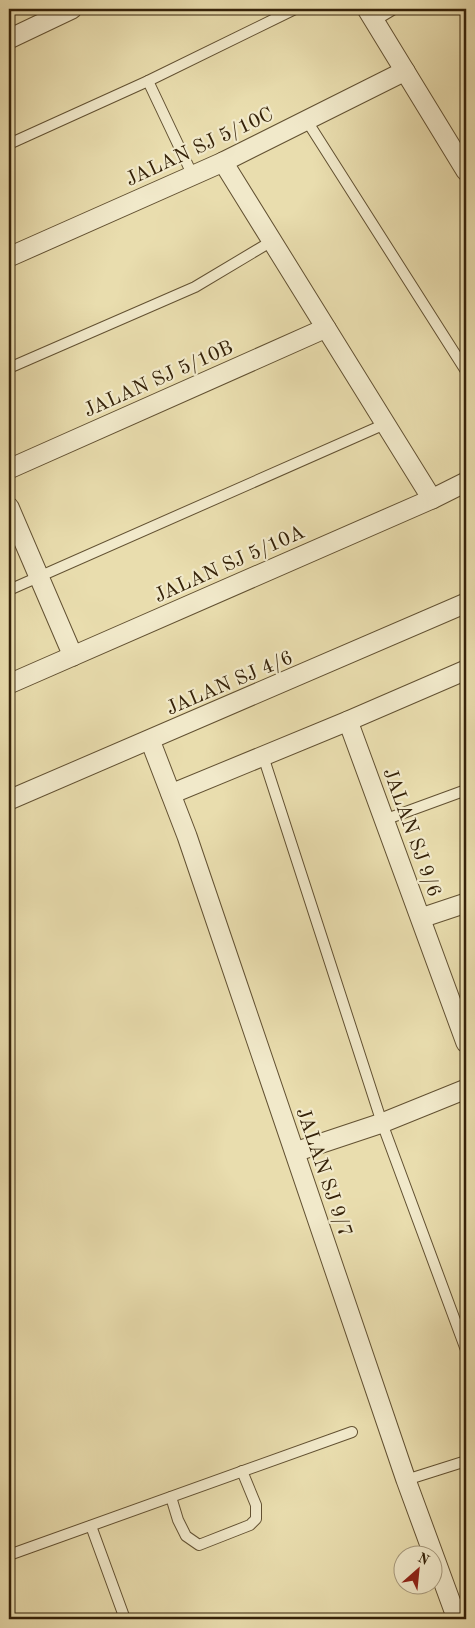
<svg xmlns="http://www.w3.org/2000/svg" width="475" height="1628" viewBox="0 0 475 1628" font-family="'Old Standard TT',serif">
  <rect width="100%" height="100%" fill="#e9ddae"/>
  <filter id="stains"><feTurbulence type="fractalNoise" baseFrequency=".004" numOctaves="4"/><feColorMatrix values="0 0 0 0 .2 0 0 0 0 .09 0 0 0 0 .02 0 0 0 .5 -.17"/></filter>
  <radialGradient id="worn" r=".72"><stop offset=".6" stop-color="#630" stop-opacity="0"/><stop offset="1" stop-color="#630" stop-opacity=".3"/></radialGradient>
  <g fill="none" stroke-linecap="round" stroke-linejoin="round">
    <g stroke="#625132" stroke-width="12">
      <g id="service">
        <polyline points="374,21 394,9"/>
        <polyline points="148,81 193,176"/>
        <polyline points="307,121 466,371"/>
        <polyline points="9,144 148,81 295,9"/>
        <polyline points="9,368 195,287 272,241"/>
        <polyline points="9,590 385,424"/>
        <polyline points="263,756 382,1123 466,1350"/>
        <polyline points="384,820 466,790"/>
        <polyline points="406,1480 466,1461"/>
        <polyline points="171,1497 178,1520 186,1536 199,1545 250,1525 256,1519 256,1505 242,1471"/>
        <polyline points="91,1526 125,1619"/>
        <polyline points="9,1555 352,1432"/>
      </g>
    </g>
    <g stroke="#625132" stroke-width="21">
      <g id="minor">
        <polyline points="367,9 466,171"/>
        <polyline points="9,39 72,9"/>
        <polyline points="223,162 432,499"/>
        <polyline points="9,257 223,162 405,71"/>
        <polyline points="9,469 326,328"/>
        <polyline points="9,507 73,656"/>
        <polyline points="9,684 432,499 466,482"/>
        <polyline points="348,721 466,1043"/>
        <polyline points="150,740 187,836 406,1480 457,1619"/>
        <polyline points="171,794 348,721 466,670"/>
        <polyline points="9,800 466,603"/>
        <polyline points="421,918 466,903"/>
        <polyline points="295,1152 382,1123 466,1089"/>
      </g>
    </g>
    <use href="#service" stroke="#f1e9ca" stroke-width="10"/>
    <use href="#minor" stroke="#f1e9ca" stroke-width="19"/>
  </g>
  <g text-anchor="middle" stroke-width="4.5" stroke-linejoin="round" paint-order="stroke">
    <g font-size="20" fill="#352209" stroke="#f1e9ca">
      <text transform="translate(199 146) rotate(-25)" y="7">JALAN SJ 5/10C</text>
      <text transform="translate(158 378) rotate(-24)" y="7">JALAN SJ 5/10B</text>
      <text transform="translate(229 563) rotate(-24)" y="7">JALAN SJ 5/10A</text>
      <text transform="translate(229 682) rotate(-23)" y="7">JALAN SJ 4/6</text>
      <text transform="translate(413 832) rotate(70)" y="7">JALAN SJ 9/6</text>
      <text transform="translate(325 1172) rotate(71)" y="7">JALAN SJ 9/7</text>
    </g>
  </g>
  <rect width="475" height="1628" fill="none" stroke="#e9ddae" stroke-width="30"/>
  <rect x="10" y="10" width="455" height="1608" fill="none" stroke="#352209" stroke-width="2.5"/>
  <rect x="15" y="15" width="445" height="1598" fill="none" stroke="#352209"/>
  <g transform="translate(418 1570) rotate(27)"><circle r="24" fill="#f1e9ca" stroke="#a6997d"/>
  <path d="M0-4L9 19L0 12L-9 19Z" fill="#8f2418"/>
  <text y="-8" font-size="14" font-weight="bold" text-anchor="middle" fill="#352209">N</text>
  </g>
  <rect width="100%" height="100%" filter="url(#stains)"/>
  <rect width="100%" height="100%" fill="url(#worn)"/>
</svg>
